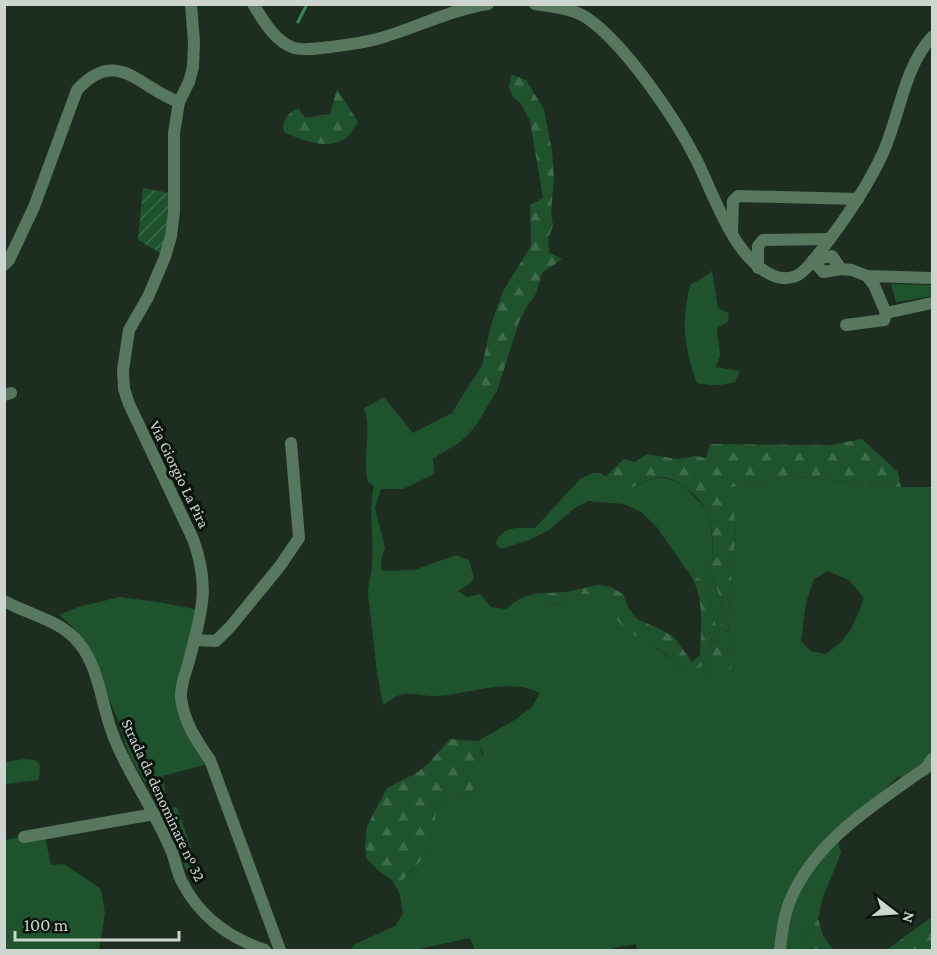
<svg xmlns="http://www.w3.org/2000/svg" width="937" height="955" viewBox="0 0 937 955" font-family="'Crimson Pro',serif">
  <defs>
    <pattern id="forest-firs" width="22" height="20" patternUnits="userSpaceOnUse" patternTransform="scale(1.5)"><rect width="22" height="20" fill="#1e532e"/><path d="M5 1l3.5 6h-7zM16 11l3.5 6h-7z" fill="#3e6b4b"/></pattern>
    <pattern id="garden-furrows" width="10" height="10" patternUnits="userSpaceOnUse" patternTransform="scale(1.5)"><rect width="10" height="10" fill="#1e532e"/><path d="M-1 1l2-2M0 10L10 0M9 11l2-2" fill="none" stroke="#3e6b4b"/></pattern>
  </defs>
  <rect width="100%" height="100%" fill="#1d2d20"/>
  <g fill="#1e532e" fill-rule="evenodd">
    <path d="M712,270L718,308L729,313L728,322L717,328L720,356L716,367L740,371L735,382C721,386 710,386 697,383C684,348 681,322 690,285L709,274Z"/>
    <polygon points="891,284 932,285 932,296 896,302"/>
    <path d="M466,390C478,394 486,396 497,391C486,407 477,429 461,441C452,448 442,452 433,459L434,474L403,489H381L375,508L385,548L381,560L382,571L414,570L456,555L469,560L474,578L471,583L458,591L467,597L480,594L491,607L506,609C518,599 530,590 545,599C552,603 555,605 563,606L579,594H594L648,642L684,668L702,666L716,626L708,592L701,580L685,568L656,526L641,512L624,504L588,501L575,508L549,530L529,540L501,549L496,544C500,525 520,528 535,528L580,479L593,473H600L609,478L637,486C658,472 678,477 694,496C698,500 703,505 706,510C713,529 715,555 710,574C715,583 721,599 722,610C722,627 712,659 706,675L733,658L730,646L728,621L736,525L726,488L789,476L901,487H932V772L925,777H898L836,833L841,853L823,897L818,919L806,937L805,950H637L636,944L617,947L609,950H475L470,938L415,950H350L355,944L395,926L403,914L400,895L396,887L428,853L437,802L472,791L483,753L478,741L516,719L532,707L540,693C511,677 469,694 437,696C427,697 415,693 404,694C396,695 390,701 383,705L377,673L368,594C368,583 372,573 372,562C374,536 368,511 374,486L368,482C362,457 372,433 364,408L384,397L413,433L452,413ZM828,571L849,580L864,598C853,626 852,635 826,654L811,651L801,641L806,603L814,579Z"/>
    <polygon points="120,597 164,603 199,610 178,694 208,764 163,776 168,808 177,807 201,877 192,881 146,784 129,755 117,718 87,645 74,628 59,615 78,607"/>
    <polygon points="25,759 35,760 40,765 39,780 5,784 5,762"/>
    <polygon points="44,833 51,865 64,864 101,889 105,913 99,950 5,950 5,840"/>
  </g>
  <g fill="url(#forest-firs)">
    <path d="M511,74L526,80L544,109L552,151L554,177L551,212L553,226L548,238L549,252L562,259L542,273L536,294L527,306L519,322L497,391C486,396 478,394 466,390L482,366L491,325L503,291L531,246L530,205L543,198L530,121L521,104L513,97L509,88Z"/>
    <path d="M337,89L358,122C354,127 351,134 346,138C328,151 301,140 284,132C281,120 288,113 298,108L305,118L330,114Z"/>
    <path d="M862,439L898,472L901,487L789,476L727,488L730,494L736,525L728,621L730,646L733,658L731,668L723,676L706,675C712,659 722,627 722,610C721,599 716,584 710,574C715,555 714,529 706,510C700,497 677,477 662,477C646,477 635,490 618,490L606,476L624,459L635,462L647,454L677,459L696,456L706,458L710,444L830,445Z"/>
    <path d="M685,568L701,580L708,592L716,626L702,666L693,670L684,668L660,650L626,630L594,594H579L563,606C551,604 542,597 531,594L566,592L598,585L611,587L623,594L629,609L638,620L656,627L674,637L692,662L700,655C701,626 706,591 685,568Z"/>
    <path d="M450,739L478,741C486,762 482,771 472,791L437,802L433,838L428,853L396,887L392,880L380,872L366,858L365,845L367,826L387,788L418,772L429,763Z"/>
    <polygon points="932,917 932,950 886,950"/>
    <polygon points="818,919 823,936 833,950 805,950 806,937"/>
  </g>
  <polygon fill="url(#garden-furrows)" points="143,188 170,193 170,217 162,254 138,240"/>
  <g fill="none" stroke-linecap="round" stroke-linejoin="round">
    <polyline stroke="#36874f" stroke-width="3" points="298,22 307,4"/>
    <g stroke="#57775e" stroke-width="12">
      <path d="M191,4L194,42L193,67L189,82L179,102L174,133V212L171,236L165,257L148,297L129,330L123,370L124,389L129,404L193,539C211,588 201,614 189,661C186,672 180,686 181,698C184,722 196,740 210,760L280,950"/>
      <path d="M253,4C263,20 275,42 294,48C306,51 319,48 331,47C346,45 362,43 377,39C414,29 449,10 488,4"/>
      <path d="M535,4C552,7 572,8 587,18C625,44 676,119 697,161C715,197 735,263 777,277C784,279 792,278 798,275C807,270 814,259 820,252C844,221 867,188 883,153C900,115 904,67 932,37"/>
      <polyline points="732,232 733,201 738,196 858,199"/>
      <path d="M4,265L9,260L34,207L77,90C117,46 139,88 179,102"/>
      <polyline points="758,268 758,246 763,240 830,239"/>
      <polyline points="841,269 832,256 813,260 823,272 841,269 852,270 867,276 932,278"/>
      <polyline points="867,276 874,285 886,313 932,303"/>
      <polyline points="846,325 884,320 886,313"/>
      <polyline points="4,395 11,393"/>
      <path d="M4,601C29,615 61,620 79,643C99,667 101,703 112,732C122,762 141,788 155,817C162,830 169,844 174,858C176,865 178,873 181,880C198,915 229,938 265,950"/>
      <polyline points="194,640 216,641 231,626 280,566 299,538 291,443"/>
      <polyline points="24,837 154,814"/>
      <path d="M780,950C782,932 784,913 792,896C818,838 877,803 927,767L932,759"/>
    </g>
  </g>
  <g text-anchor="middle" stroke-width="6" stroke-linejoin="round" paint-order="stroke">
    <g font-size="16" fill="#cdd6ce" stroke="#0c130d">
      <text transform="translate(180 474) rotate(64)" y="6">Via Giorgio La Pira</text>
      <text transform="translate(164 800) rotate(65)" y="6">Strada da denominare nº 32</text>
    </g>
  </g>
  <rect width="937" height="955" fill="none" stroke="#cdd6ce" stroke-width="12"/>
  <g transform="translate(895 913) rotate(107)" stroke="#0c130d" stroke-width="4.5" paint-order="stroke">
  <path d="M0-4.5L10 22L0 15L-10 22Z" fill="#cdd6ce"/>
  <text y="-9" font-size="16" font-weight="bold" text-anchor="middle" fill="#cdd6ce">N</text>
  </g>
  <path d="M15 931v9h164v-9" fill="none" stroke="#cdd6ce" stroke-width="3"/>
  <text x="24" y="931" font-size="18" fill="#cdd6ce" stroke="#0c130d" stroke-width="4.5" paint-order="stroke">100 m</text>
</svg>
